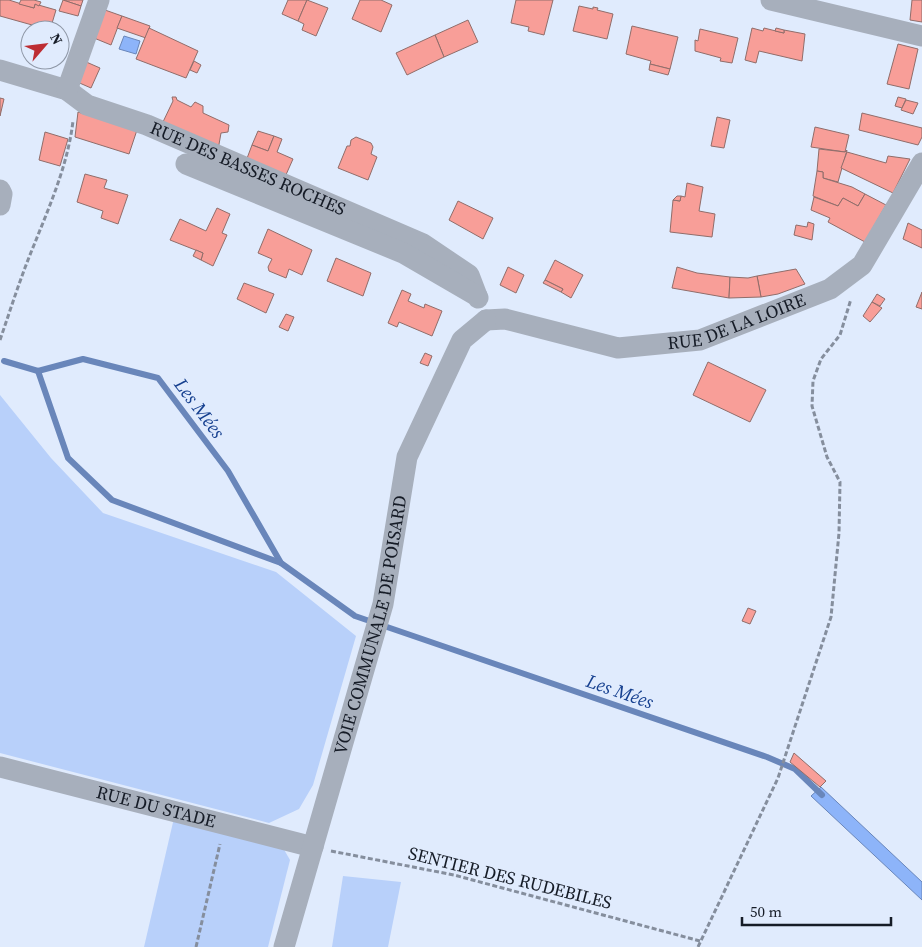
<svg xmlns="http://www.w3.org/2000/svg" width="922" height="947" viewBox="0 0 922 947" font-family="'Source Serif 4',serif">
  <rect width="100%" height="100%" fill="#e0ebfd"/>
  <g fill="#b8d0fa">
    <polygon points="0,395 51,458 103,513 276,572 356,636 313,785 299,809 269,823 0,753"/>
    <polygon points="174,818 282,846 290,860 268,947 144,947"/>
    <polygon points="343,876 401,882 388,947 332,947"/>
  </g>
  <g fill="#8db4f9" stroke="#6986ba">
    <polygon points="124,36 140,41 136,54 119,49"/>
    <polygon points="821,787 922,882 922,900 811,796"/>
  </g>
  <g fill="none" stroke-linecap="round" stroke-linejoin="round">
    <g stroke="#6986ba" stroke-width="6">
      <polyline points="4,361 38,371 83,359 158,378 228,471 281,563 355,616 767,757 795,769 822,795"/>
      <polyline points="38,371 68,458 112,500 281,563"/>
    </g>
  </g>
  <g fill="#f89e98" stroke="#906d6a">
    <polygon points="0,0 9,0 34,8 35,4 56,10 50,30 0,16"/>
    <polygon points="21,0 34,0 41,2 39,6 35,4 34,8 19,4"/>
    <polygon points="63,0 83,0 81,6"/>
    <polygon points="63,0 81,6 78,16 59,11"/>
    <polygon points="288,0 307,0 298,21 282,14"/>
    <polygon points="307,0 328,8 316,36 302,30 304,24 298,21"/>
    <polygon points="360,0 381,0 392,5 381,32 352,19"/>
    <polygon points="516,0 553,0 544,35 528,31 529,27 511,23"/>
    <polygon points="912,0 922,0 922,22 910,20"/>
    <polygon points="579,6 593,9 593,7 598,8 597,10 613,14 607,39 573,31"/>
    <polygon points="105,10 122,16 111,45 94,38"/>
    <polygon points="122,16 150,26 146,38 117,28"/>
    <polygon points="468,20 478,42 444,57 435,35"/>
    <polygon points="632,26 678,37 670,69 650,64 651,61 626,54"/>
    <polygon points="149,28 198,51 186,78 136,59"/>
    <polygon points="752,28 763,31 764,28 784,33 784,30 805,34 802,61 759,51 756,63 745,60"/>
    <polygon points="776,28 784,30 784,33 775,31"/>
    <polygon points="700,29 738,38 732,63 720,61 721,58 695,51 695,40 698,41"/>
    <polygon points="435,35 444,57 407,75 396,53"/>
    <polygon points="898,44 918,49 909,89 887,84"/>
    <polygon points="84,61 100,68 91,88 75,81"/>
    <polygon points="194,61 201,65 197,73 190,70"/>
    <polygon points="650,64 670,69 668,75 649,70"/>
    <polygon points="172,97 176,97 177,100 191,107 195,102 203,106 203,113 229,125 228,132 221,133 218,150 162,124 173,101"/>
    <polygon points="898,97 906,99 902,108 895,106"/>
    <polygon points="0,98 4,99 0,116"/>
    <polygon points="906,100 918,103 913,114 901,110"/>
    <polygon points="78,112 137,130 129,154 75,137"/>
    <polygon points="862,113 922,128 922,137 918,145 859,130"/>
    <polygon points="717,117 730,120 724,148 711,146"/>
    <polygon points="815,127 849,135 845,152 811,147"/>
    <polygon points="258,131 274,136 268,151 252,145"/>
    <polygon points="45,132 68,139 60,166 39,160"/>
    <polygon points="274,136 282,139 277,152 293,159 285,177 246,161 252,145 268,151"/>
    <polygon points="356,137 371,143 373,147 371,154 377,157 368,180 338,168 347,146 350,146 351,140"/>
    <polygon points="819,149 845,152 847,150 838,182 823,178 823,172 817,171"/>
    <polygon points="847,152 886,163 888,156 910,159 893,193 841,168"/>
    <polygon points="817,171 823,172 823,178 852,187 865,194 858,206 843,198 838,206 813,196"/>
    <polygon points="85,174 107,180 104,188 128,195 118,224 101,218 103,211 77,202"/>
    <polygon points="687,183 703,187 699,211 715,214 712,237 670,232 673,200 680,201 681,196 685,197"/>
    <polygon points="865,194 886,205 865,242 828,222 830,218 811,210 814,197 838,206 843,198 858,206"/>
    <polygon points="677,196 681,196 680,201 673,200"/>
    <polygon points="458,201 493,218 483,239 449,220"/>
    <polygon points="217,208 230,214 222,233 227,235 213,266 201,260 203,253 170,240 180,219 206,231"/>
    <polygon points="808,222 814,224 812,240 794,235 796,225 807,227"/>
    <polygon points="908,223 922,230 922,248 903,239"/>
    <polygon points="268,229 312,250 302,275 289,269 286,278 269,271 268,267 272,259 258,253"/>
    <polygon points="196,250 203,253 201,260 193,256"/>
    <polygon points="336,258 371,273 363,296 327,281"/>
    <polygon points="555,260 583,275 571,298 561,292 563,289 545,280"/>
    <polygon points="508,267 524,275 516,293 500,285"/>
    <polygon points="677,267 697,273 730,277 729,298 672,288"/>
    <polygon points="796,269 805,284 778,294 761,297 757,276"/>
    <polygon points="757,276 761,297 729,298 730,277 748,278"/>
    <polygon points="545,280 563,289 561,292 543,283"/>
    <polygon points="244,283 274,294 266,313 237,299"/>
    <polygon points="402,290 411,294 408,301 424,308 425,304 442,311 432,336 399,322 397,327 388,323"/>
    <polygon points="922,292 922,309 916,307"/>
    <polygon points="877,294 885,299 880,306 872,302"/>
    <polygon points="872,302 882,308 870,322 863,316"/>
    <polygon points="286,314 294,317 288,331 279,327"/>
    <polygon points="425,353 432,356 428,366 420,363"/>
    <polygon points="708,362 766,390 750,422 693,395"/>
    <polygon points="748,608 756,611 750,624 742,621"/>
    <polygon points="794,753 826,781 820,787 790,762"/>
  </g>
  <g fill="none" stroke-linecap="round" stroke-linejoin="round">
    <g stroke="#858e9d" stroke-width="3" stroke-dasharray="5 2.5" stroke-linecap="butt">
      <path d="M0,340C11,308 21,276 34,245C50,205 68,164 73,121"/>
      <polyline points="331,851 454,875 700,941"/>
      <polyline points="196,947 220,844"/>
      <polyline points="698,947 778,778 831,617 839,533 840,482 827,457 812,406 813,381 821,359 840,335 851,299"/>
    </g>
    <g stroke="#a7afbc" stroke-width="21">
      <polyline points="771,0 922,36"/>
      <path id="s1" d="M0,70L67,90L87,105L147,125L423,244L469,275L477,296"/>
      <polyline points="67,90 99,0"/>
      <polyline points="186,164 403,253 477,296 478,298"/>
      <polyline points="0,190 2,194 0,205"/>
      <path id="s2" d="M486,320L505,319L618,348L700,340L830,289L862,265L922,163"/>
      <path id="s3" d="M0,767L313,847"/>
      <path id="s4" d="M284,947L383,604L407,457L462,340L486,320"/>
    </g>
  </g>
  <g text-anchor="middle" stroke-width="5" stroke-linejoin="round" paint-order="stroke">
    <g font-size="18" fill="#161c27" stroke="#e0ebfd">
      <text dy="6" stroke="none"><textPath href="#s1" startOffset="268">RUE DES BASSES ROCHES</textPath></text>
      <text dy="6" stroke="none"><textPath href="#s2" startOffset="258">RUE DE LA LOIRE</textPath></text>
      <text dy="6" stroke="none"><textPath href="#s4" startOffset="334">VOIE COMMUNALE DE POISARD</textPath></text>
      <text dy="6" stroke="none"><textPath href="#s3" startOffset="161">RUE DU STADE</textPath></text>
      <text transform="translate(510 878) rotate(14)" y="6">SENTIER DES RUDEBILES</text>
    </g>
    <g font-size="19" font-style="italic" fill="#174190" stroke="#e0ebfd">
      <text transform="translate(200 408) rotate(53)" y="7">Les Mées</text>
      <text transform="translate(620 691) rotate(19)" y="7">Les Mées</text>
    </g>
  </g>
  <g transform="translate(45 45) rotate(62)"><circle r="24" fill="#e0ebfd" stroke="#8f98a7"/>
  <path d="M0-4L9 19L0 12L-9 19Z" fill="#bd2d33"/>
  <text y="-8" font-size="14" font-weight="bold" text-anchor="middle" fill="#161c27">N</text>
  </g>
  <path d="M742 917v8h149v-8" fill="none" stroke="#161c27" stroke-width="2.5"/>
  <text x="750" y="917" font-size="15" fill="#161c27" stroke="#e0ebfd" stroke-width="4" paint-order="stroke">50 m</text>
</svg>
